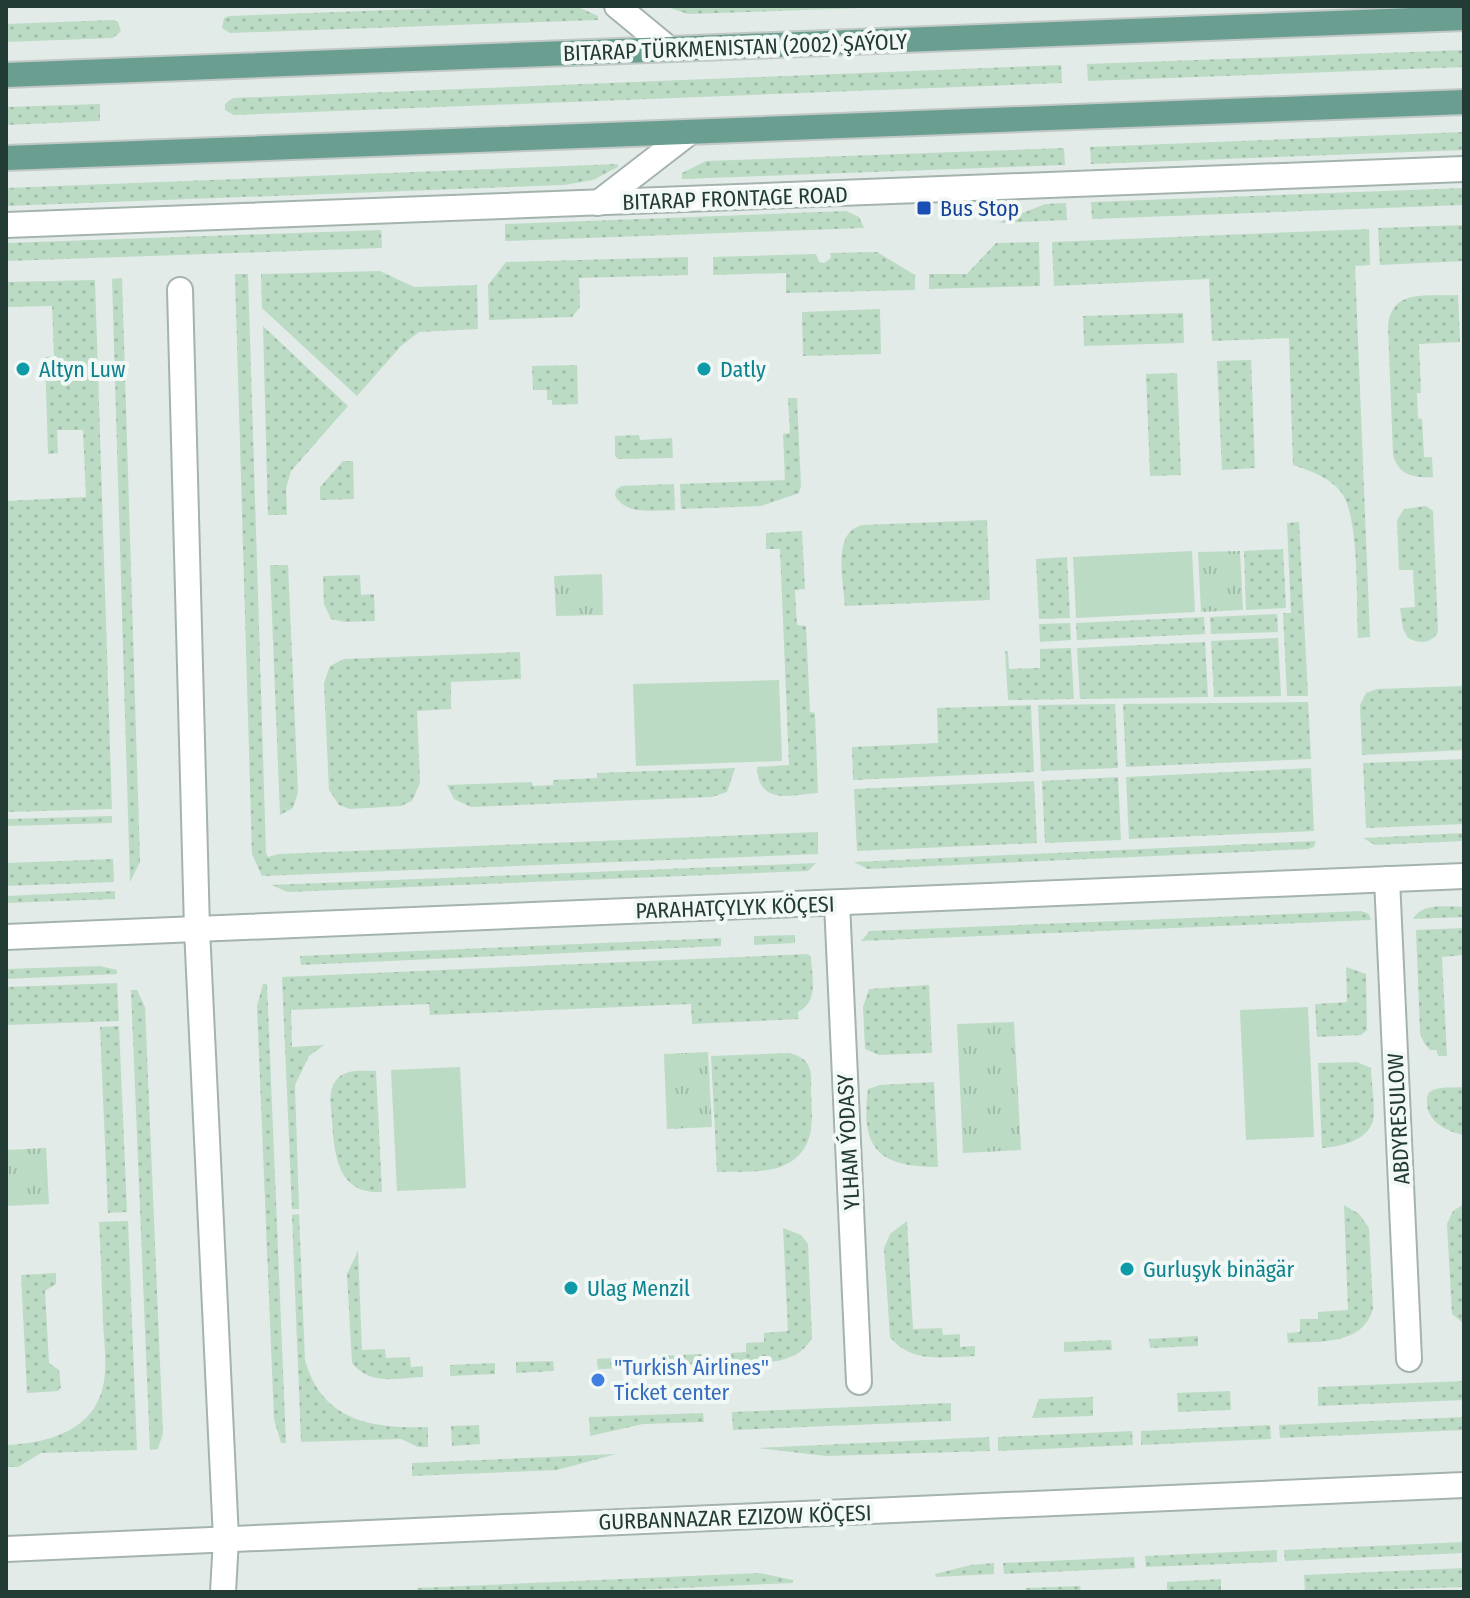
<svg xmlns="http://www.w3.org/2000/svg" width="1470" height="1598" viewBox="0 0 1470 1598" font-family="'Fira Sans Condensed',sans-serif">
  <defs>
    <pattern id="grass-dots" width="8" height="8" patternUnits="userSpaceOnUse" patternTransform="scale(2)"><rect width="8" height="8" fill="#bcdbc5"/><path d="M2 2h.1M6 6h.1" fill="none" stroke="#a1bdaa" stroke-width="1.8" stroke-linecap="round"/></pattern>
    <pattern id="park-tufts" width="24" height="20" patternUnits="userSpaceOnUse" patternTransform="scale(2)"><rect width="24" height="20" fill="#bcdbc5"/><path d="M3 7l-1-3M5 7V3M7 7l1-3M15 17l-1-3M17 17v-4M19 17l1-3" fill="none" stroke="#a1bdaa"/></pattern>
  </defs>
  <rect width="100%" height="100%" fill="#e2ebe7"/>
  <g fill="url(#grass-dots)">
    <polygon points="500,6 576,6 598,16 598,20 230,33 222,28 224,18 229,16"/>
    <polygon points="664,6 921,6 688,14"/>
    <polygon points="113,20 118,22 121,31 113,38 6,42 6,24"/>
    <polygon points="1464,50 1464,67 1088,81 1087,64"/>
    <polygon points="1061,65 1062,83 234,115 225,110 225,104 233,98"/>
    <polygon points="100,104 100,121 6,125 6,107"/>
    <polygon points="1464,132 1464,150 1091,164 1090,147"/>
    <polygon points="1064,148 1065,165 682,179 682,173 706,161"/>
    <polygon points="618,164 618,167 593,180 564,185 6,206 6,188"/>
    <polygon points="1464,188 1464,205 1092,219 1091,202"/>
    <polygon points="1066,203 1067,220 998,223 1045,204"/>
    <polygon points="846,211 859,217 864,228 505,241 505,224"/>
    <polygon points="1464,225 1464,261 1380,265 1378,228"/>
    <path d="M1369,229L1370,265L1355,266L1370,637L1358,638C1356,605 1360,516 1341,492C1329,477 1311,471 1293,465L1289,338L1212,341L1209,279L1054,286L1052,242Z"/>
    <polygon points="381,230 382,248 6,261 6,243"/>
    <polygon points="1039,242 1040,286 929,289 929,274 967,274 996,243"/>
    <polygon points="877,252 915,275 915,290 786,293 786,273 713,275 713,257 816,254 819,262 824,263 831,258 830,253"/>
    <polygon points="688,257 688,275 579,278 580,307 572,317 489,320 488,285 506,262"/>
    <polygon points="380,271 414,287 477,285 478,329 419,332 401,346 357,396 262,308 261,274"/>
    <polygon points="235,274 248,274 266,853 268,857 279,854 818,832 818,854 262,876 252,854"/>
    <polygon points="122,278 140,862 130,882 112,279"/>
    <polygon points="95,280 112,809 6,812 6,501 86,497 83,430 57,430 58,453 48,454 45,357 54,356 52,306 6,307 6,282"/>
    <path d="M1458,295L1460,342L1419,344L1421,393H1417L1418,418L1422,419L1424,457H1432L1433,477C1414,478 1399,476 1393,455L1388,326C1392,287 1428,297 1458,295Z"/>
    <polygon points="880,309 881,354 803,356 802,312"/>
    <polygon points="1183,313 1184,343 1084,346 1083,316"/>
    <polygon points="263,326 348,406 291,471 286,488 287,515 268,515"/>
    <polygon points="1251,360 1255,468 1222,470 1217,361"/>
    <polygon points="577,365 578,404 552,405 552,400 547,400 547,390 533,390 532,366"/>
    <polygon points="1177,373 1181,475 1150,476 1146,374"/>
    <polygon points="788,398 797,398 801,486 799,493 761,506 681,509 680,484 785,480 783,434 790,433"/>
    <polygon points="639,435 640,440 672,438 673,458 618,459 615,456 615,436"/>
    <polygon points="343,461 353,461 354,499 320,500 320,487"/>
    <path d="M674,484L675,510C653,510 628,516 615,496L616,490L621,486Z"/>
    <path d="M1426,506L1433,511L1438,632C1431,644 1420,644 1408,638L1403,629L1400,608L1415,607L1413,570H1399L1397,520L1404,509Z"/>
    <path d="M987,520L990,600L845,606C844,582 831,531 863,525Z"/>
    <polygon points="1299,522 1308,696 1287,696 1283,613 1291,613 1287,523"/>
    <path d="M802,531L805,589L795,590L797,625L806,626L810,712L815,713L818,793C790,795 759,806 757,767L789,765L780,549H766V533Z"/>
    <polygon points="1283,549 1286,608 1246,610 1244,551"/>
    <polygon points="1067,557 1070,618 1039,619 1036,559"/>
    <polygon points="270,565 288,565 298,792 293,808 280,815"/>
    <polygon points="360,575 361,595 374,594 375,621 345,622 331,619 324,604 323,576"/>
    <polygon points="1277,614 1278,632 1211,634 1210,617"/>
    <polygon points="1204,617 1205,634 1077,640 1076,623"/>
    <polygon points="1070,623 1071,640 1040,642 1039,624"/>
    <polygon points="1278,638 1281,696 1214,697 1211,641"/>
    <polygon points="1205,642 1208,697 1080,699 1077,648"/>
    <polygon points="1071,648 1074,699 1008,700 1005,651 1008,651 1009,669 1040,668 1040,649"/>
    <polygon points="520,652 521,679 451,682 451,709 417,711 420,783 412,801 401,806 350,809 339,805 329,790 324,683 330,666 344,659"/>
    <polygon points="1464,686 1464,750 1362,755 1360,705 1366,693 1377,689"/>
    <polygon points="1308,702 1311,759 1126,767 1123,704"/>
    <polygon points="1115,704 1118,768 1041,771 1038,705"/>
    <polygon points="1031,705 1034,772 853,780 852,747 938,743 937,708"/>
    <polygon points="1464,759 1464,824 1366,828 1363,763"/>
    <polygon points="735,768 727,792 712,797 471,807 454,799 447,785 532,782 533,786 553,785 553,780 597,778 597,773"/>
    <polygon points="1311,768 1314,831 1129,839 1126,777"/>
    <polygon points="1118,777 1121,840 1045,843 1042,781"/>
    <polygon points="1034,781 1037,843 857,851 854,789"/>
    <polygon points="112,816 112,823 6,826 6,819"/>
    <polygon points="1464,833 1464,841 1375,845 1363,838"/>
    <polygon points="1316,841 1314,847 1308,849 868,869 854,862"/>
    <polygon points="113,859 114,882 6,886 6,863"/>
    <polygon points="816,863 808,871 288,892 271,885"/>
    <polygon points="115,891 115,899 6,903 6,896"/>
    <path d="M1464,907V917L1413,919C1422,902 1447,907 1464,907Z"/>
    <polygon points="1361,911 1369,914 1371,920 861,941 870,931"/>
    <polygon points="1464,928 1464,955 1442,957 1447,1056 1438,1056 1437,1050 1430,1050 1424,1043 1420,1033 1416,930"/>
    <polygon points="795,935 795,943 754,945 754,936"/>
    <polygon points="721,938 721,946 301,965 300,956"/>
    <path d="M808,954L811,957C812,977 819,1002 798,1012L799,1019L692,1024L691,1004L430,1015L429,1004L291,1010L292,1047L324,1045L309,1056L295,1085L299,1209H292L282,977Z"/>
    <polygon points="100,966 117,970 117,974 6,979 6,969"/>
    <polygon points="1346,967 1366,974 1367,1030 1361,1035 1317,1037 1315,1004 1347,1002"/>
    <polygon points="117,983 119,1021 6,1025 6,987"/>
    <polygon points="263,984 267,984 286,1443 281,1443 274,1419 257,1006"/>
    <polygon points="929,985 932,1053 879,1055 865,1049 863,1007 869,989"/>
    <polygon points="131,990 137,990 145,1007 163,1433 158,1449 150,1450"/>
    <polygon points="119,1026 127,1212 108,1213 100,1027"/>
    <path d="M789,1053C797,1055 806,1058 809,1067C812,1074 811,1084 811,1092C812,1118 816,1144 792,1161C772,1175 740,1171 717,1172L711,1056Z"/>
    <path d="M1357,1062L1371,1068C1371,1081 1376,1109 1373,1121C1367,1141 1339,1147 1322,1148L1318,1063Z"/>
    <path d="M376,1071L382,1192C337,1195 334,1153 332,1119C331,1105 327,1088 339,1077C348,1069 364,1071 376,1071Z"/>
    <path d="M934,1082L938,1167C879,1167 860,1149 868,1089L880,1085Z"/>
    <path d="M1464,1087V1135C1448,1132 1427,1122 1427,1103C1427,1098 1427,1094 1431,1091C1439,1086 1455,1088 1464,1087Z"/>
    <polygon points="1464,1204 1464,1324 1452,1314 1447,1224 1453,1211"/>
    <path d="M1344,1205L1359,1214L1369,1228L1373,1309C1362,1346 1319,1341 1288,1343L1287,1333L1300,1332V1319H1318V1312L1348,1310Z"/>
    <path d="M299,1214L305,1360C322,1421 372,1429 428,1427V1447H418L401,1439L301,1442L292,1215Z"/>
    <path d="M128,1221L137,1450L41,1453L18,1467H6V1445C53,1443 102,1428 105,1372C106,1356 104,1338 103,1322C102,1289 101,1255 99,1222Z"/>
    <path d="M907,1221L913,1329L942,1328L943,1335L960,1334V1347L975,1346V1356C944,1357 912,1364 890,1337L884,1248L890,1234Z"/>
    <path d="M783,1228L801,1235L808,1244L812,1338C796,1367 760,1362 732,1363L731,1353L746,1352V1343L764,1342V1333L788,1331Z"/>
    <path d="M358,1251L362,1350L385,1349L386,1358L410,1357L411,1367L423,1366V1377C398,1378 370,1386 352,1363L347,1274Z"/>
    <polygon points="56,1273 56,1284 45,1291 49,1363 59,1370 61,1387 58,1391 27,1393 21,1275"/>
    <polygon points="1198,1336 1198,1346 1150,1348 1149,1339"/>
    <polygon points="1111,1340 1112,1350 1064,1352 1064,1342"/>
    <polygon points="701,1354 702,1364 663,1366 662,1356"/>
    <polygon points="634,1357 634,1368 598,1369 597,1359"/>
    <polygon points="553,1361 554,1371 516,1373 516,1362"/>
    <polygon points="495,1363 495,1374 450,1376 450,1365"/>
    <polygon points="1464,1381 1464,1400 1318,1406 1318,1387"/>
    <polygon points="1230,1391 1231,1410 1178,1412 1177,1393"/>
    <polygon points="1093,1397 1093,1416 1032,1418 1039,1399"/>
    <polygon points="951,1403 951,1421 733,1430 732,1412"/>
    <polygon points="703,1413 704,1422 643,1424 590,1436 589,1417"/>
    <polygon points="1464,1417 1464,1430 1280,1438 1279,1425"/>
    <polygon points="479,1425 480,1444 452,1446 451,1426"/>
    <polygon points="1270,1425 1271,1439 1141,1445 1141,1431"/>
    <polygon points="1132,1431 1133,1445 998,1451 998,1437"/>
    <polygon points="989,1437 990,1451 826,1456 758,1448"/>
    <polygon points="616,1454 557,1470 412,1476 412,1463"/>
    <polygon points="1464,1542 1464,1553 1285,1561 1284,1550"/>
    <polygon points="1277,1550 1277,1562 1146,1567 1145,1556"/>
    <polygon points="1134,1557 1135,1568 1004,1574 1003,1563"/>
    <polygon points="994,1563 994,1574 936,1577 935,1574 971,1565"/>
    <polygon points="1464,1568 1464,1587 1305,1592 1304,1575"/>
    <polygon points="759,1573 793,1580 793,1583 587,1592 417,1592 417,1588"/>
    <polygon points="1221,1579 1221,1592 1167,1592 1167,1582"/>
    <polygon points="1080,1586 1081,1592 1026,1592 1026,1588"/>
  </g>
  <g fill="url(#park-tufts)">
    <polygon points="1240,551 1243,610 1201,612 1198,552"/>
    <polygon points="602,574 603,615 556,616 554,576"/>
    <polygon points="1014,1022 1021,1150 963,1153 957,1024"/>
    <polygon points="708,1052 712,1127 667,1129 664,1054"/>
    <polygon points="46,1148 49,1204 6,1206 6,1150"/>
  </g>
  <g fill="#bcdbc5">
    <polygon points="1192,551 1195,612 1076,618 1073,557"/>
    <polygon points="779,680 782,761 636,766 633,684"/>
    <polygon points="1308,1007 1314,1137 1246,1140 1240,1010"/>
    <polygon points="460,1067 466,1188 397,1191 391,1070"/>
  </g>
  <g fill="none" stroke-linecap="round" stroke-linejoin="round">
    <g stroke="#a5b3ae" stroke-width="28">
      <g id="street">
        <polyline points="617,6 669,49"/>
        <polyline points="598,203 690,132"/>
        <polyline points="6,225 1464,169"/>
        <polyline points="180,290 197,929 226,1539 223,1592"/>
        <polyline points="1387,879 1409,1359"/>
        <polyline points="837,903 859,1382"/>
        <polyline points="6,937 1464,876"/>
        <polyline points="6,1549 1464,1485"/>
      </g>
    </g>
    <g stroke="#c1c8c6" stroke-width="28">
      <g id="primary">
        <polyline points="6,75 1464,18"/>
        <polyline points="6,158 1464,102"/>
      </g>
    </g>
    <use href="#street" stroke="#fff" stroke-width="24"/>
    <use href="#primary" stroke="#699e91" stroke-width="24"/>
  </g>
  <rect fill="#1a4fb4" stroke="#f2f8f5" stroke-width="3" x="916" y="200" width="16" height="16" rx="4"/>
  <g fill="#0f9aa8" stroke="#f2f8f5" stroke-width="3">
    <circle cx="23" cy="369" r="8"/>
    <circle cx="704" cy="369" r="8"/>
    <circle cx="1127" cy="1269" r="8"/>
    <circle cx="571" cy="1288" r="8"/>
  </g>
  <circle fill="#3f7fe0" stroke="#f2f8f5" stroke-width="3" cx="598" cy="1380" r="8"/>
  <g text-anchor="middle" stroke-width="8" stroke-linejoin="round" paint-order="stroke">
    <g font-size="22" fill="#233b35" stroke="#f2f8f5">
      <text transform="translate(735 47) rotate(-2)" y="8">BITARAP TÜRKMENISTAN (2002) ŞAÝOLY</text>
      <text transform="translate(735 198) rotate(-2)" y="8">BITARAP FRONTAGE ROAD</text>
      <text transform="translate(735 907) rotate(-2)" y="8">PARAHATÇYLYK KÖÇESI</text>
      <text transform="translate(1398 1119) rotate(-93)" y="8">ABDYRESULOW</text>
      <text transform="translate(848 1142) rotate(-93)" y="8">YLHAM ÝODASY</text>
      <text transform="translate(735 1517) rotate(-2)" y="8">GURBANNAZAR EZIZOW KÖÇESI</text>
    </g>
    <g font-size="22" fill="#164399" stroke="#f2f8f5" text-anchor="start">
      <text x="940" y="216">Bus Stop</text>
    </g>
    <g font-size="22" fill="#0d838f" stroke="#f2f8f5" text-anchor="start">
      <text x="39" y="377">Altyn Luw</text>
      <text x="720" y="377">Datly</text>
      <text x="1143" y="1277">Gurluşyk binägär</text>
      <text x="587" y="1296">Ulag Menzil</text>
    </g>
    <g font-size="22" fill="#366cbe" stroke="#f2f8f5" text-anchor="start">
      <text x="614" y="1375">"Turkish Airlines"<tspan x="614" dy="25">Ticket center</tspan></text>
    </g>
  </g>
  <rect width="1470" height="1598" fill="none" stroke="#233b35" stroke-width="16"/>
</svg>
